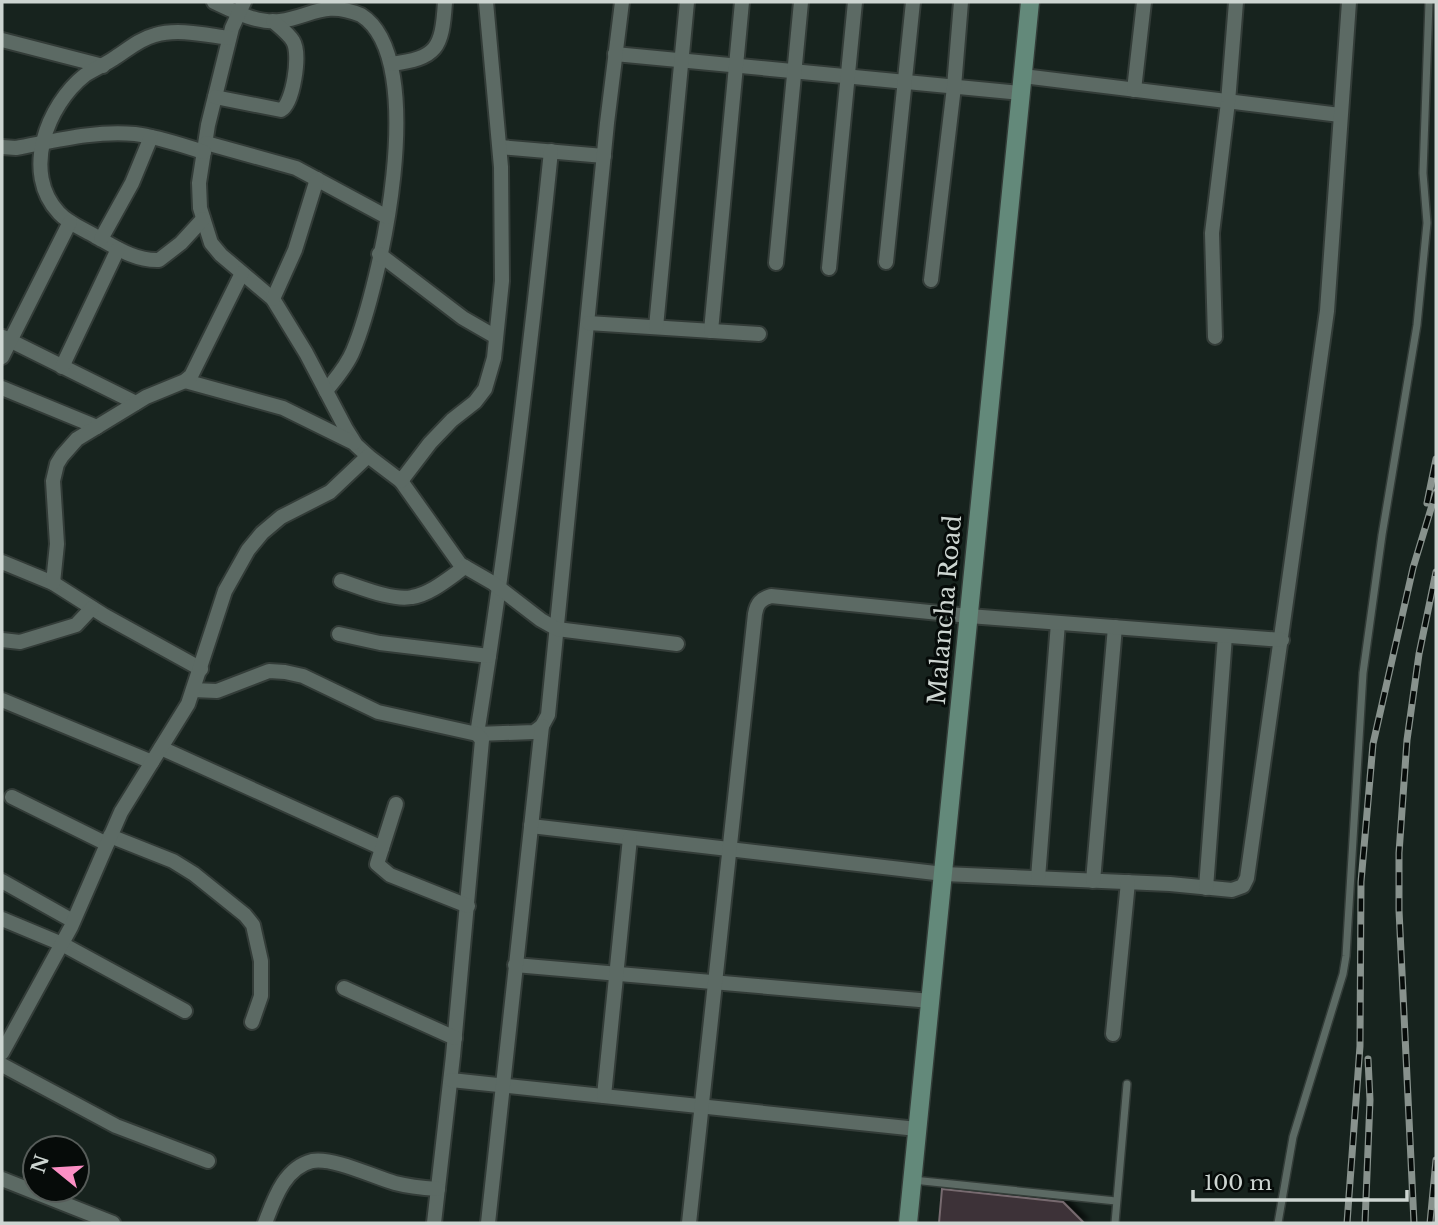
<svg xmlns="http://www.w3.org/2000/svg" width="1438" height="1225" viewBox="0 0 1438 1225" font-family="'Libre Baskerville',serif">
  <defs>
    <filter id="shadow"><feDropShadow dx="4" dy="-4" stdDeviation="2" flood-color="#0009"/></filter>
  </defs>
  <rect width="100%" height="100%" fill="#17231e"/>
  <polygon fill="#3e3237" stroke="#776a6f" stroke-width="2" filter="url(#shadow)" points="942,1189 1063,1202 1084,1223 939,1223"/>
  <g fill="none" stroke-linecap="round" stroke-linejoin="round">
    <g stroke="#333c38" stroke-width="10">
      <g id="service">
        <polyline points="913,1180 1116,1201"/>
        <polyline points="1115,1223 1127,1084"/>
        <polyline points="1278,1223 1293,1137 1343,974 1346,956 1363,673 1382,535 1417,325 1427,223 1423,173 1429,2"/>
      </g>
    </g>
    <g stroke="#333c38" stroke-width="18">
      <g id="minor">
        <path d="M214,2C233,11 258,24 280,21C313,16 324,0 361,15C431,59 380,287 353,351C347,366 336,378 326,391"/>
        <polyline points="244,2 232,28 208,125 199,183 200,208 211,243 221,255 273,299 306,353 346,429 356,445 368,456"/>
        <polyline points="2,40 103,66"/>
        <polyline points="615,54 1021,93"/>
        <path d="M391,64C437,58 442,49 445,2"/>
        <polyline points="1023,76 1340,115"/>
        <polyline points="1134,90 1144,2"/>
        <path d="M215,97L281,110C293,104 301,54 293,41C289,34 280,27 273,21"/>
        <polyline points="206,143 296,168 387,217"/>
        <path d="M2,147L16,148C54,141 96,130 135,134C159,137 181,145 204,152"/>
        <polyline points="500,147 604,156"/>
        <path d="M551,151C531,346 508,540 477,734L534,732L542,726L548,715L607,123L622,2"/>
        <path d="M203,219L181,243L159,260C135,261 115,247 95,236C83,229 68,223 59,213C21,173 47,105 85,75C94,69 104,65 113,59C126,51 139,39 155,35C178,28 206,35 229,38"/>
        <polyline points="101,239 132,183 151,137"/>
        <polyline points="379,254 463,318 496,337"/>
        <polyline points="886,262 913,2"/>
        <polyline points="776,263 801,2"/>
        <polyline points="829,268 855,2"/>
        <polyline points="931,280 954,87 961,2"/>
        <polyline points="273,299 295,250 317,179"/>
        <polyline points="588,323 759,334"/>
        <polyline points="656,327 687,2"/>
        <polyline points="711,331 742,2"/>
        <polyline points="3,337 136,403"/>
        <polyline points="1215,337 1212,233 1228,102 1236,2"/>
        <polyline points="2,357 70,222"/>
        <polyline points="62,367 118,249"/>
        <polyline points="185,381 283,408 354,443"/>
        <polyline points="2,388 97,427"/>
        <polyline points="401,481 460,564 493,583 541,620 557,629 677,644"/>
        <polyline points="2,562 53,583 105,616 201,669"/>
        <path d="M341,581C360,587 392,601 412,597C431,594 449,578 465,567"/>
        <polyline points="53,583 57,544 53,481 57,464 62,456 77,439 146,397 185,381 191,376 242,273"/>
        <polyline points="339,634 380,643 489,656"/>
        <polyline points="2,640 20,642 76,625 92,608"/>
        <polyline points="193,690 217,691 269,671 285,672 303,676 378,712 477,734 482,740 453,1056 434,1223"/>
        <polyline points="2,700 152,762"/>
        <polyline points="161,748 382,848"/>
        <polyline points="12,797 107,844"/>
        <polyline points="396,804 377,864 390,875 468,906"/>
        <polyline points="531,826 944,874 1170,884 1232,890 1243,886 1247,878 1327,311 1349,2"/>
        <polyline points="110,836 173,861 194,874 245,915 253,925 261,961 261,996 252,1022"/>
        <polyline points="1038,878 1058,623"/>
        <polyline points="2,881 73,921"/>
        <polyline points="1093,881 1115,627"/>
        <polyline points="1206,888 1225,636"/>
        <polyline points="2,919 62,944 185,1011"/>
        <polyline points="515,965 931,1001"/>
        <polyline points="344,988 455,1038"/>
        <polyline points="1113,1034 1128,882"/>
        <polyline points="2,1053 71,927 121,812 188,704 225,591 248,550 262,533 281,517 330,492 368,456 401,481 430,443 452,420 475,402 485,389 494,358 502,281 501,167 486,2"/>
        <polyline points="2,1065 116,1126 208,1161"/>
        <polyline points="451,1080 917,1129"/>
        <polyline points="604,1096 630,838"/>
        <polyline points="2,1179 113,1223"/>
        <path d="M265,1223C274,1200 284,1168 312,1161C333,1157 374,1177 395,1183C410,1187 423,1188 438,1189"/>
        <polyline points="488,1223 542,726"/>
        <path d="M689,1223L755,614C757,603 761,599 771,596L969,616L1282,640"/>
      </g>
    </g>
    <g stroke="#333c38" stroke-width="21">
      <polyline id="secondary" points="908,1223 1030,2"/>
    </g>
    <use href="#service" stroke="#5c6a64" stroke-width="7"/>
    <use href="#minor" stroke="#5c6a64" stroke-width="14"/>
    <use href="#secondary" stroke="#63897a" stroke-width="18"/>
    <g stroke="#88928d" stroke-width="7">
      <g id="rail">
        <polyline points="1427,503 1436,459"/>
        <polyline points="1347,1223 1360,1046 1361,882 1373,744 1413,568 1436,492"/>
        <polyline points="1365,1223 1370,1100 1368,1059"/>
        <polyline points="1414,1223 1399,910 1399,853 1407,740 1419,654 1436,572"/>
        <polyline points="1430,1223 1436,1160"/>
      </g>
    </g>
    <use href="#rail" stroke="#060b09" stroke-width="4.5" stroke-dasharray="13" stroke-linecap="butt"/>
  </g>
  <g text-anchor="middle" stroke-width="6" stroke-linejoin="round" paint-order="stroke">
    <g font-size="24" fill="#cdd5d1" stroke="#060b09">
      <text transform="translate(945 610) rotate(-85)" y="8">Malancha Road</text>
    </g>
  </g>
  <rect width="1438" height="1225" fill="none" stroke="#cdd5d1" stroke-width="7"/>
  <g transform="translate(56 1169) rotate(288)"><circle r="33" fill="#060b09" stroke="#565c59" stroke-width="2"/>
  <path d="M0-5L12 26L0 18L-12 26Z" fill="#fb8fc4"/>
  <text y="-10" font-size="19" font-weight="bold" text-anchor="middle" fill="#cdd5d1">N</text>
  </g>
  <path d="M1193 1190v10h214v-10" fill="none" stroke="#cdd5d1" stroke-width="3.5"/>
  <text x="1204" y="1190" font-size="21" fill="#cdd5d1" stroke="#060b09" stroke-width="5" paint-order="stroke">100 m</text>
</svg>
